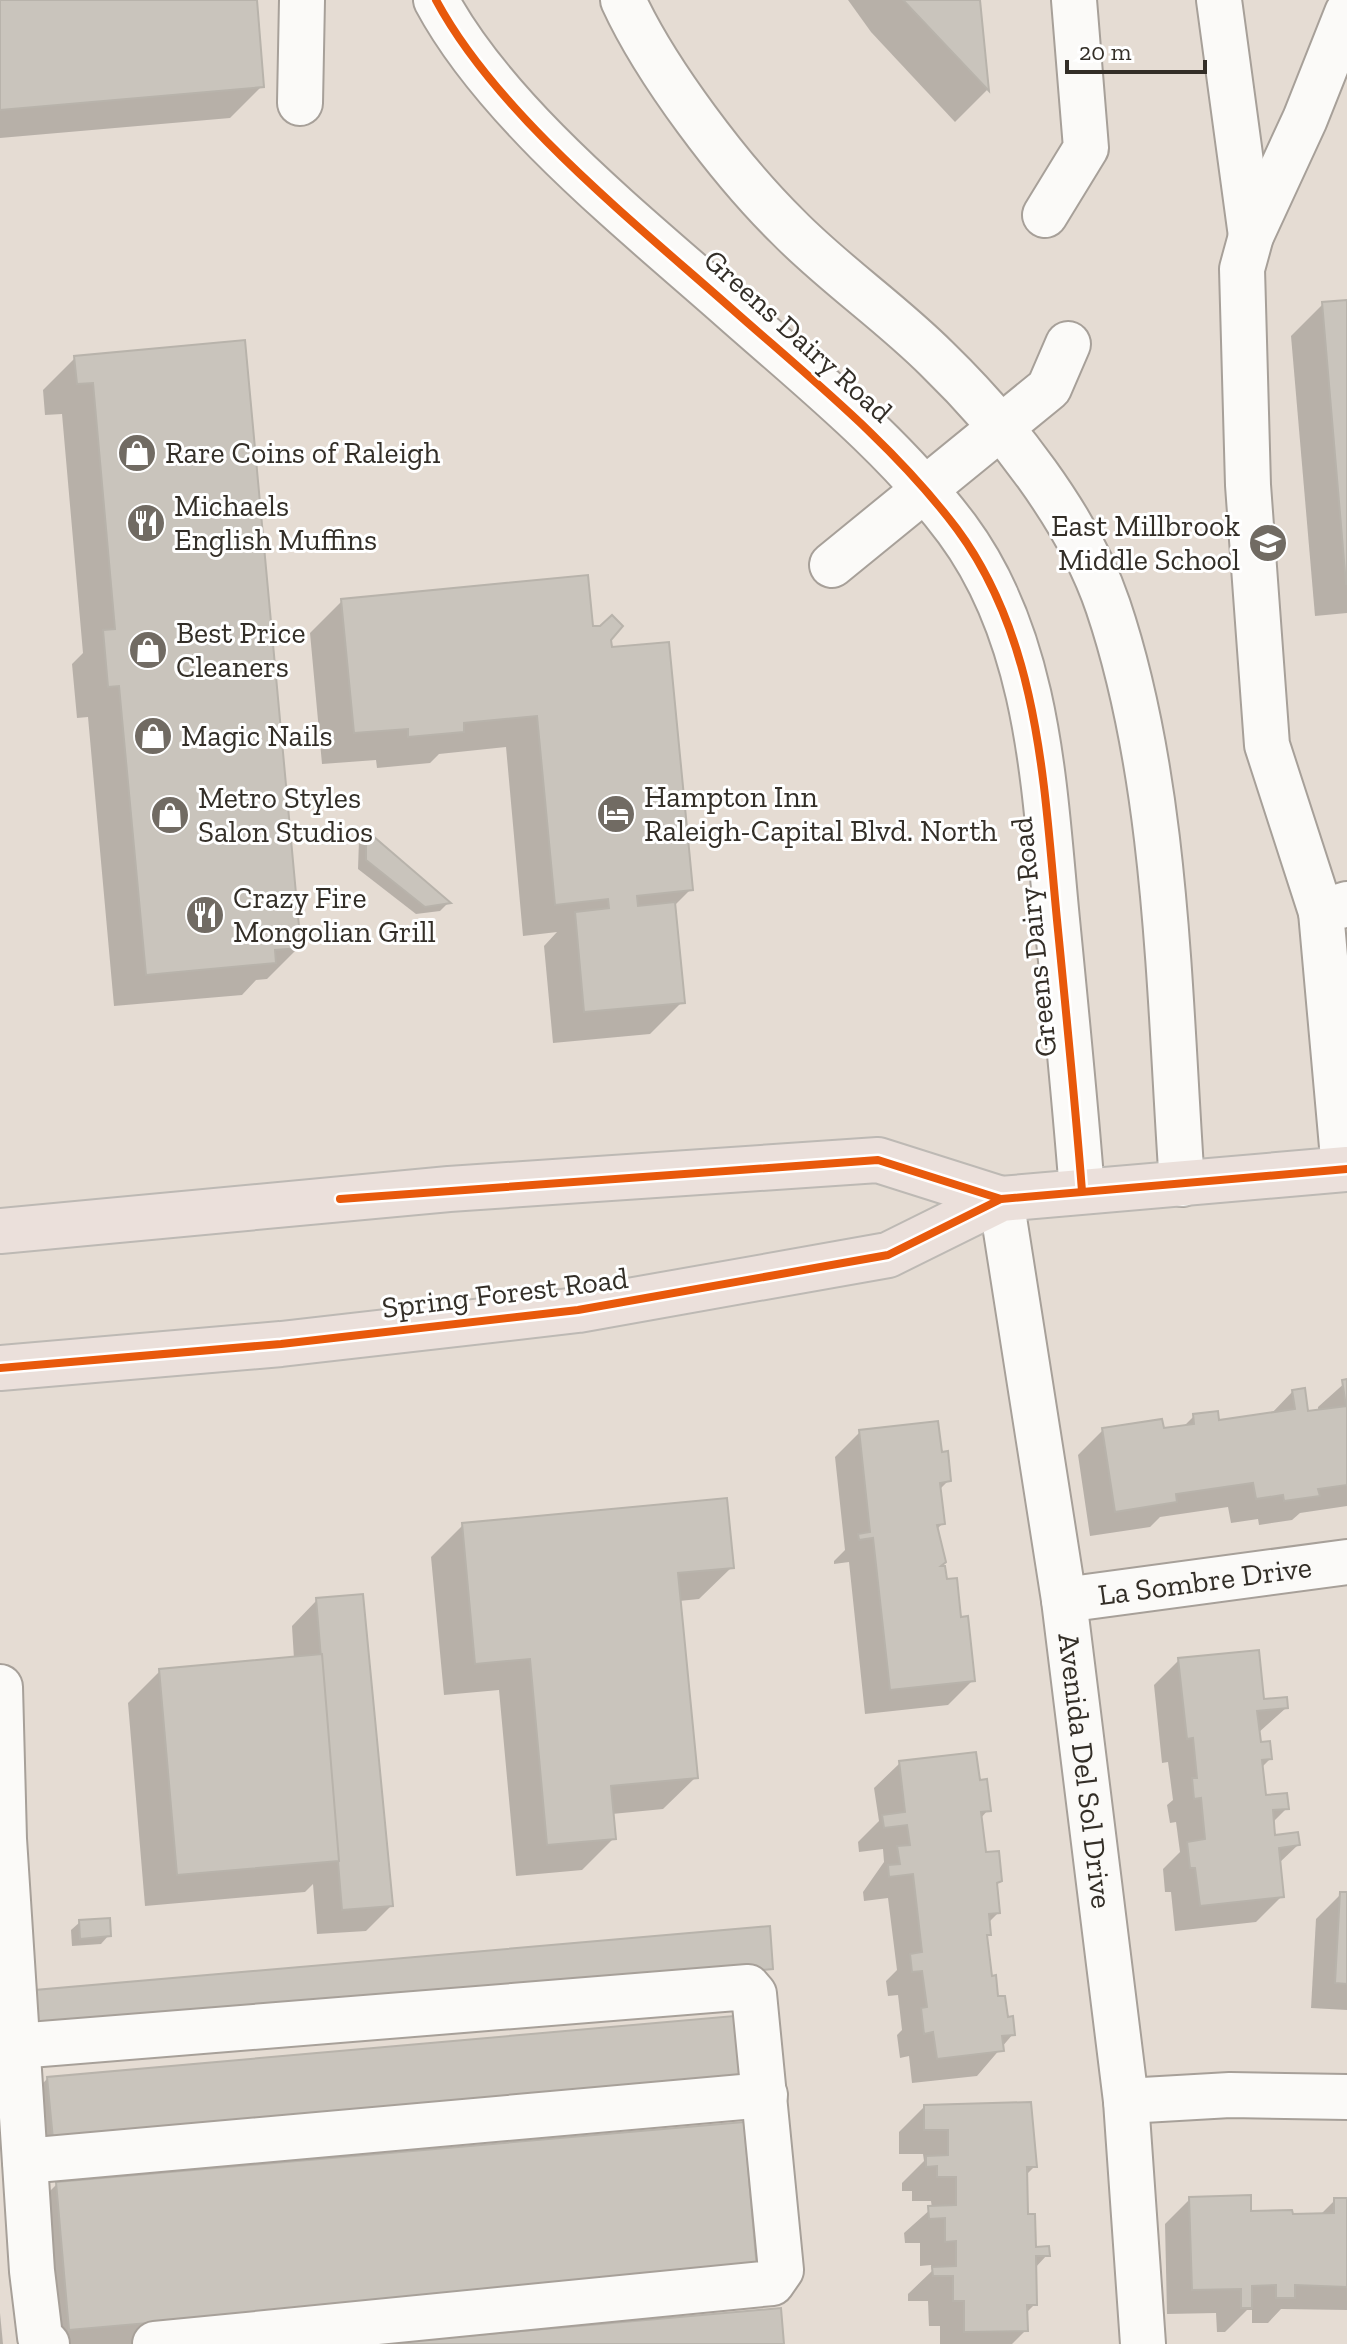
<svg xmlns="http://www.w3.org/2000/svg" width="1347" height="2344" viewBox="0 0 1347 2344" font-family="'Zilla Slab',serif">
  <rect width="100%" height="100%" fill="#e5dcd3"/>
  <g fill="#0003">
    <polygon points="0,0 255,0 262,86 230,118 0,138"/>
    <polygon points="848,0 978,0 987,90 955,122 871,32"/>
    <polygon points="1347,302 1347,613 1315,616 1291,336 1323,304"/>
    <polygon points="243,343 299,947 267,979 256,980 242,995 114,1006 88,717 77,718 72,664 83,653 62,414 45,415 43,390 75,358"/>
    <polygon points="342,601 591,628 609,639 691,889 674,906 682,1002 650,1034 553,1043 544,946 557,932 523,936 506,747 439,754 430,763 377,768 376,760 322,764 310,633"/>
    <polygon points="366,833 448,903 440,911 416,914 358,869 359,840"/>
    <polygon points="1347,1381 1347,1506 1300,1513 1292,1520 1259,1525 1258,1519 1231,1523 1228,1507 1160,1517 1150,1527 1090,1536 1078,1455 1103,1430 1162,1431 1182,1428 1194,1416 1217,1422 1270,1415 1293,1391 1306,1413 1318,1411 1318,1407"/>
    <polygon points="860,1432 940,1454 949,1480 939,1490 943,1523 936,1530 937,1568 959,1619 973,1680 948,1705 865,1714 849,1562 834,1564 834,1561 845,1550 835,1457"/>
    <polygon points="463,1525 732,1567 699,1599 679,1601 696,1777 663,1809 612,1814 614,1838 582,1870 516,1876 499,1690 444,1695 431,1557"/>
    <polygon points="317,1600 391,1906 366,1931 317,1934 313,1884 305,1892 145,1906 128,1703 160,1671 294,1659 292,1626"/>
    <polygon points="1179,1660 1262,1701 1286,1708 1258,1733 1259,1744 1270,1759 1261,1768 1264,1797 1287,1808 1272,1823 1274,1837 1298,1845 1278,1864 1281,1897 1256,1922 1175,1931 1171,1892 1165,1892 1163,1869 1180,1852 1176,1822 1170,1823 1167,1805 1173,1800 1168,1762 1162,1763 1154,1685"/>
    <polygon points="900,1763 978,1782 988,1810 980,1819 984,1855 1000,1881 995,1887 998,1913 988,1923 989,1935 985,1939 990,1978 1013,2034 977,2076 912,2083 909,2056 900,2058 897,2035 902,2030 898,1995 888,1996 886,1981 897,1970 888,1898 864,1901 863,1892 884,1862 883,1849 859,1852 858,1842 879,1821 874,1788"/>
    <polygon points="1341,1894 1347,1894 1347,2010 1311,2008 1316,1919"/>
    <polygon points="80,1922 109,1935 101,1944 72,1946 71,1930"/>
    <polygon points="732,2018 21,2170 16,2111 48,2078"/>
    <polygon points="924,2107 1035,2140 1035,2166 1025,2176 1026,2217 1034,2249 1047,2255 1035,2268 1035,2304 1025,2314 1026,2330 1012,2344 940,2344 940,2326 929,2326 928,2301 908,2301 908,2294 932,2271 931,2265 920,2266 920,2243 905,2243 904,2233 932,2208 931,2201 912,2201 912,2191 902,2191 902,2183 924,2161 923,2154 899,2154 899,2132"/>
    <polygon points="57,2184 226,2344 36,2344 25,2216"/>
    <polygon points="1190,2199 1249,2213 1291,2216 1320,2215 1335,2200 1347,2200 1347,2310 1281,2309 1268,2323 1252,2323 1252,2310 1247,2310 1225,2332 1217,2332 1216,2313 1167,2314 1165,2224"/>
    <polygon points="0,2313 3,2344 0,2344"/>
  </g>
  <g fill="#c9c4bc" stroke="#b8b3ab" stroke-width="2">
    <polygon points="0,0 257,0 264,87 0,110"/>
    <polygon points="903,0 980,0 989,91"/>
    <polygon points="1347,300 1347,584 1346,584 1322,302"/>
    <polygon points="245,340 301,948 275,950 276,963 146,975 119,686 108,687 103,630 115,629 93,383 77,384 74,356"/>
    <polygon points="588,575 593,626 600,626 612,615 623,626 611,640 612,647 669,642 693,890 637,896 638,906 675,902 685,1003 584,1012 575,912 609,908 608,899 555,905 537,716 464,723 464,732 408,737 408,729 354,733 341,599"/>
    <polygon points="366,830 451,903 425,907 366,860"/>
    <polygon points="1347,1379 1347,1485 1318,1489 1320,1496 1284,1501 1283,1495 1256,1499 1253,1483 1176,1494 1177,1502 1115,1512 1102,1428 1162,1419 1164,1428 1194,1424 1193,1414 1218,1411 1219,1420 1295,1409 1292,1390 1305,1388 1308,1411 1346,1406 1342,1380"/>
    <polygon points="938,1421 942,1452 948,1451 951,1481 940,1483 945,1524 937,1525 946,1562 941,1566 945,1566 947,1579 957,1578 961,1617 968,1616 975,1681 890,1690 873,1538 859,1540 858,1534 870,1532 859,1430"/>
    <polygon points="727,1498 734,1568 678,1573 698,1778 611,1786 616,1839 547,1845 530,1659 475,1664 462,1523"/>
    <polygon points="363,1594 393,1906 342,1910 316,1598"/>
    <polygon points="1259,1650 1264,1699 1287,1697 1288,1708 1257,1711 1261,1742 1270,1741 1272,1759 1262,1760 1266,1795 1287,1793 1289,1809 1273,1810 1275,1835 1298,1832 1300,1845 1279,1848 1284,1897 1200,1906 1195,1868 1190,1868 1187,1842 1205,1839 1201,1798 1194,1799 1192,1778 1197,1778 1193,1738 1187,1739 1178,1658"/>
    <polygon points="322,1654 339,1861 177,1875 159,1669"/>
    <polygon points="976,1752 980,1780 987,1779 991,1811 981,1812 986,1852 999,1851 1002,1881 997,1883 1000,1913 989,1914 991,1935 987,1935 992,1976 996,1975 998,1996 1005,1996 1008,2017 1013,2016 1015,2035 1002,2036 1004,2051 937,2059 933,2032 924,2034 921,2008 927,2007 922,1971 912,1972 910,1954 922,1952 913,1874 889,1877 888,1865 900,1864 897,1846 910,1845 907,1825 884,1828 882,1815 905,1812 899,1761"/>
    <polygon points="1340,1892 1347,1892 1347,1984 1335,1983"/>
    <polygon points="110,1918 111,1936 80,1939 79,1920"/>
    <polygon points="770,1926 773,1969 38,2033 35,1990"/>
    <polygon points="734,2016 740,2079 53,2139 47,2077"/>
    <polygon points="1031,2102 1037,2167 1027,2167 1028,2214 1035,2214 1036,2247 1049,2246 1050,2256 1036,2256 1037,2305 1027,2305 1028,2331 964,2332 964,2301 953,2301 953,2276 933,2276 932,2267 956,2266 956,2241 945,2242 945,2218 929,2219 928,2206 956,2205 956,2177 937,2177 937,2166 926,2167 926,2156 948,2155 948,2130 924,2130 924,2105"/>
    <polygon points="744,2122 757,2269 69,2330 56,2182"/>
    <polygon points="1251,2195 1251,2211 1292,2210 1293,2214 1334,2213 1334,2198 1347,2198 1347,2287 1295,2285 1295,2298 1276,2298 1276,2285 1252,2286 1252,2308 1241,2308 1241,2289 1192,2290 1189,2197"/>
    <polygon points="781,2308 784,2344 375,2344"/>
  </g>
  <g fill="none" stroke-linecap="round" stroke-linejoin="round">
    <g stroke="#a7a099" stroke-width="48">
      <g id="minor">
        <path d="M436,0C497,114 635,223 732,309C810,378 894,445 957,529C1040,641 1044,788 1057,920C1066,1011 1075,1101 1082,1191"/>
        <path d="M623,0C656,72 731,171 788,227C834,274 890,312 937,359C1004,424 1078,517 1108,606C1168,784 1169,997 1182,1184"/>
        <polyline points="1219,0 1251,236"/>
        <polyline points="300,103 302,0"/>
        <polyline points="1045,215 1086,148 1074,0"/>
        <polyline points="832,565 1049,388 1068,344"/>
        <polyline points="1321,912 1267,745 1248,485 1242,269 1251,236 1305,119 1347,13"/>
        <polyline points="1344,1169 1321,912 1347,904"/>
        <path id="s1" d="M1001,1199L1064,1600L1126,2101L1143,2344"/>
        <path id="s2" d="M1064,1600L1347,1562"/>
        <polyline points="0,1687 4,1839 32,2271 40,2337 47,2344"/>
        <polyline points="17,2046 748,1987 754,1994 781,2270 772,2283 155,2344"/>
        <polyline points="1126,2101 1230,2095 1347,2097"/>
        <polyline points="25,2161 765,2095"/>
      </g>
    </g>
    <g stroke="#bdb9b4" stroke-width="48">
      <g id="major">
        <polyline points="0,1231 449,1189 878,1160 1001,1199"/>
        <polyline points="0,1368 281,1344 578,1310 888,1255 1001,1199 1347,1169"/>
      </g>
    </g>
    <use href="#minor" stroke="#fbfaf8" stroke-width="44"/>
    <use href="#major" stroke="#ebe0db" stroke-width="44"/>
    <g stroke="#fff" stroke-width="13">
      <g id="cycleway">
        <path d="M436,0C497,114 635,223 732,309C810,378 894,445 957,529C1040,641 1044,788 1057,920C1066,1011 1075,1101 1082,1191"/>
        <polyline points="340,1199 878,1160 1001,1199"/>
        <polyline points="0,1368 281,1344 578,1310 888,1255 1001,1199 1347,1169"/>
      </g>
    </g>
    <use href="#cycleway" stroke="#e8590c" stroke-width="8"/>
  </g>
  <defs>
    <g id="shop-disc" transform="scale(2)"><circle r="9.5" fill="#716b63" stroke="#fff"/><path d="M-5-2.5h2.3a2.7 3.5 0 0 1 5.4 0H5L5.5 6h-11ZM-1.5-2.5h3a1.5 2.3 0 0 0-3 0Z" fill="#fff"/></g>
    <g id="restaurant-disc" transform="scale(2)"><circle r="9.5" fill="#716b63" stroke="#fff"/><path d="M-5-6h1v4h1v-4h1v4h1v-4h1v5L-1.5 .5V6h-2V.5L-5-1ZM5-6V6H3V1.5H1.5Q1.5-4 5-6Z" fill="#fff"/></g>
    <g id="school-disc" transform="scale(2)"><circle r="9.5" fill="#716b63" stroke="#fff"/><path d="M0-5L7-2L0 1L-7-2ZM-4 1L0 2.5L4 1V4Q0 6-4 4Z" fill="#fff"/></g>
    <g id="hotel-disc" transform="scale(2)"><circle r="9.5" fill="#716b63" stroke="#fff"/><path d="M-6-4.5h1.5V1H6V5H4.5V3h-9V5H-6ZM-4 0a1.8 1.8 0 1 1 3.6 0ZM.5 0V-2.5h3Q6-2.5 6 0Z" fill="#fff"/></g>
  </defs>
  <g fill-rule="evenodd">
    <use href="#shop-disc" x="137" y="453"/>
    <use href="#restaurant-disc" x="146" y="523"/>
    <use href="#school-disc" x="1268" y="543"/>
    <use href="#shop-disc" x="148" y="650"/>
    <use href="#shop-disc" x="153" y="736"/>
    <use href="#hotel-disc" x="616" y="814"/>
    <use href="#shop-disc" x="170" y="815"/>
    <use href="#restaurant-disc" x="205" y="915"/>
  </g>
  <g text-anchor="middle" stroke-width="6" stroke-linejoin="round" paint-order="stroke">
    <g font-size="30" fill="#332e27" stroke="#fff">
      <text transform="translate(798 336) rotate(42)" y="10">Greens Dairy Road</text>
      <text transform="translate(1034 937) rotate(-96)" y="10">Greens Dairy Road</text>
      <text transform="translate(505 1293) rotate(-7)" y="10">Spring Forest Road</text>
      <text dy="10" stroke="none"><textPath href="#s2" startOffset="142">La Sombre Drive</textPath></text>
      <text dy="10" stroke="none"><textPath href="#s1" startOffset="578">Avenida Del Sol Drive</textPath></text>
    </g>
    <g font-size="30" fill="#332e27" stroke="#fff" text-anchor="start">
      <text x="165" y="463">Rare Coins of Raleigh</text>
      <text x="174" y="516">Michaels<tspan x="174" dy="34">English Muffins</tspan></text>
      <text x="1240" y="536" text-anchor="end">East Millbrook<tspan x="1240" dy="34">Middle School</tspan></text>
      <text x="176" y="643">Best Price<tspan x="176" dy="34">Cleaners</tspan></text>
      <text x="181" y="746">Magic Nails</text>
      <text x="644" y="807">Hampton Inn<tspan x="644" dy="34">Raleigh-Capital Blvd. North</tspan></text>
      <text x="198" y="808">Metro Styles<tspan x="198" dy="34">Salon Studios</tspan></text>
      <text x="233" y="908">Crazy Fire<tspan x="233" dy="34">Mongolian Grill</tspan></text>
    </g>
  </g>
  <path d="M1067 60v12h138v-12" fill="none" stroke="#332e27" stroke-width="4"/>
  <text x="1079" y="60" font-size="24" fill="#332e27" stroke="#ffffff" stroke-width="6" paint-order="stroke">20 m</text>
</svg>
